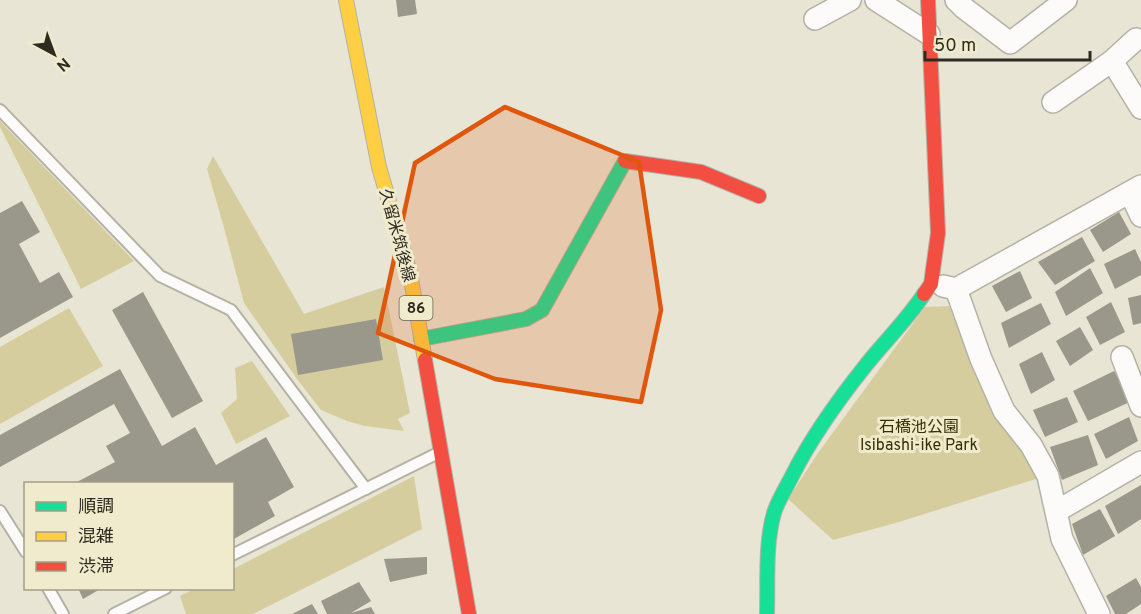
<svg xmlns="http://www.w3.org/2000/svg" width="1141" height="614" viewBox="0 0 1141 614" font-family="Overpass,'Noto Sans JP',sans-serif">
  <rect width="100%" height="100%" fill="#e8e5d5"/>
  <g fill="#d6cd9e">
    <polygon points="0,121 134,261 81,289 0,127"/>
    <polygon points="213,156 304,314 384,287 410,413 398,419 404,431 365,426 347,421 321,410 297,379 244,303 223,224 207,169"/>
    <polygon points="949,306 994,412 1029,458 1039,478 899,522 833,540 788,499 818,453 925,307"/>
    <polygon points="69,308 103,366 0,424 0,347"/>
    <polygon points="252,361 290,416 236,444 221,413 237,399 235,368"/>
    <polygon points="414,476 422,529 253,614 186,614 180,596 194,589 232,588 233,569"/>
  </g>
  <g fill="#9a978b">
    <polygon points="396,0 415,0 417,14 398,17"/>
    <polygon points="22,201 40,232 19,244 40,283 59,272 73,297 0,338 0,213"/>
    <polygon points="1119,212 1131,234 1103,252 1090,230"/>
    <polygon points="1082,237 1095,261 1055,285 1038,262"/>
    <polygon points="1135,249 1141,262 1141,275 1115,289 1104,264"/>
    <polygon points="1090,268 1103,293 1066,316 1055,292"/>
    <polygon points="1020,271 1032,298 1006,312 992,286"/>
    <polygon points="143,292 203,401 172,418 112,310"/>
    <polygon points="1141,295 1141,323 1133,325 1128,298"/>
    <polygon points="1111,302 1125,332 1100,345 1086,317"/>
    <polygon points="1041,303 1051,324 1009,348 1001,323"/>
    <polygon points="376,319 383,360 298,375 291,334"/>
    <polygon points="1080,327 1093,350 1070,366 1056,341"/>
    <polygon points="1042,352 1055,380 1031,394 1019,364"/>
    <polygon points="120,369 162,446 195,427 216,465 266,437 294,487 268,502 275,516 232,540 232,483 75,483 115,462 106,446 130,433 114,404 0,467 0,435"/>
    <polygon points="1114,371 1132,401 1088,421 1073,391"/>
    <polygon points="1067,397 1078,422 1045,437 1033,410"/>
    <polygon points="1129,417 1138,441 1106,459 1094,434"/>
    <polygon points="1088,435 1098,465 1062,480 1050,447"/>
    <polygon points="1141,485 1141,519 1118,534 1105,506"/>
    <polygon points="1100,509 1115,536 1083,555 1072,524"/>
    <polygon points="427,557 427,574 390,582 384,559"/>
    <polygon points="1136,578 1141,587 1141,604 1126,614 1115,614 1106,596"/>
    <polygon points="359,582 371,601 351,613 371,607 375,614 327,614 321,601"/>
    <polygon points="78,588 102,588 83,599"/>
    <polygon points="312,604 318,614 292,614"/>
  </g>
  <g fill="none" stroke-linecap="round" stroke-linejoin="round">
    <g stroke="#b4b2a5" stroke-width="14">
      <g id="lane">
        <polyline points="0,110 160,276 231,310 366,489"/>
        <polyline points="0,511 26,552"/>
        <polyline points="232,555 436,454"/>
        <polyline points="48,588 63,614"/>
        <polyline points="114,614 166,588"/>
      </g>
    </g>
    <g stroke="#b4b2a5" stroke-width="24">
      <g id="street">
        <polyline points="876,0 929,34"/>
        <polyline points="956,0 964,8 1010,43 1066,0"/>
        <polyline points="815,19 850,0"/>
        <polyline points="1112,61 1136,39"/>
        <polyline points="1053,102 1112,61 1141,108"/>
        <polyline points="1130,193 1141,216"/>
        <polyline points="943,286 956,289 1141,186"/>
        <polyline points="956,289 981,359 1004,411 1031,445 1048,476 1062,539 1099,614"/>
        <polyline points="1122,357 1141,406"/>
        <polyline points="1057,511 1141,462"/>
      </g>
    </g>
    <g stroke="#b4b2a5" stroke-width="16">
      <g id="fast">
        <polyline points="421,339 526,319 542,310 625,161"/>
        <path d="M767,614C768,582 765,544 774,513C778,500 786,488 792,476C812,436 838,400 866,365C885,341 907,320 924,294"/>
      </g>
    </g>
    <g stroke="#b4b2a5" stroke-width="16">
      <polyline id="slow" points="346,0 379,167 410,273 425,360"/>
    </g>
    <g stroke="#b4b2a5" stroke-width="16">
      <g id="jam">
        <polyline points="625,161 701,172 759,196"/>
        <polyline points="924,294 931,284 938,233 928,0"/>
        <polyline points="425,360 469,614"/>
      </g>
    </g>
    <use href="#lane" stroke="#fcfbf9" stroke-width="10"/>
    <use href="#street" stroke="#fcfbf9" stroke-width="21"/>
    <use href="#fast" stroke="#16e098" stroke-width="14"/>
    <use href="#slow" stroke="#ffcf43" stroke-width="14"/>
    <use href="#jam" stroke="#f24e42" stroke-width="14"/>
  </g>
  <path fill="#df570d" fill-opacity="0.2" stroke="#df570d" stroke-width="4.5" stroke-linejoin="round" d="M505,107L639,162L661,310L641,402L495,379L378,333L415,163Z"/>
  <g text-anchor="middle" stroke-width="6" stroke-linejoin="round" paint-order="stroke">
    <rect fill="#f0ebcd" stroke="#686554" stroke-width="1.5" x="399.5" y="296" width="33" height="24" rx="4.5"/>
    <g font-size="15" font-weight="bold" fill="#2e2b20">
      <text x="416" y="313">86</text>
    </g>
    <g font-size="16" fill="#2e2b20" stroke="#f0ebcd">
      <text transform="translate(398 235) rotate(75)" y="6">久留米筑後線</text>
    </g>
    <g font-size="16" fill="#372f01" stroke="#f0ebcd">
      <text x="919" y="432">石橋池公園<tspan x="919" dy="18">Isibashi-ike Park</tspan></text>
    </g>
  </g>
  <rect x="24" y="482" width="210" height="108" fill="#f0ebcd" stroke="#a29e88" stroke-width="1.5"/>
  <rect x="36" y="502" width="30" height="9" fill="#16e098" stroke="#a29e88" stroke-width="1.5"/>
  <text x="78" y="512" font-size="18" fill="#2e2b20">順調</text>
  <rect x="36" y="532" width="30" height="9" fill="#ffcf43" stroke="#a29e88" stroke-width="1.5"/>
  <text x="78" y="542" font-size="18" fill="#2e2b20">混雑</text>
  <rect x="36" y="562" width="30" height="9" fill="#f24e42" stroke="#a29e88" stroke-width="1.5"/>
  <text x="78" y="572" font-size="18" fill="#2e2b20">渋滞</text>
  <g transform="translate(54 54) rotate(139)" stroke="#f0ebcd" stroke-width="4.5" paint-order="stroke">
  <path d="M0-4.5L10 22L0 15L-10 22Z" fill="#2e2b20"/>
  <text y="-9" font-size="16" font-weight="bold" text-anchor="middle" fill="#2e2b20">N</text>
  </g>
  <path d="M925 51v9h165v-9" fill="none" stroke="#2e2b20" stroke-width="3"/>
  <text x="934" y="51" font-size="18" fill="#2e2b20" stroke="#f0ebcd" stroke-width="4.5" paint-order="stroke">50 m</text>
</svg>
